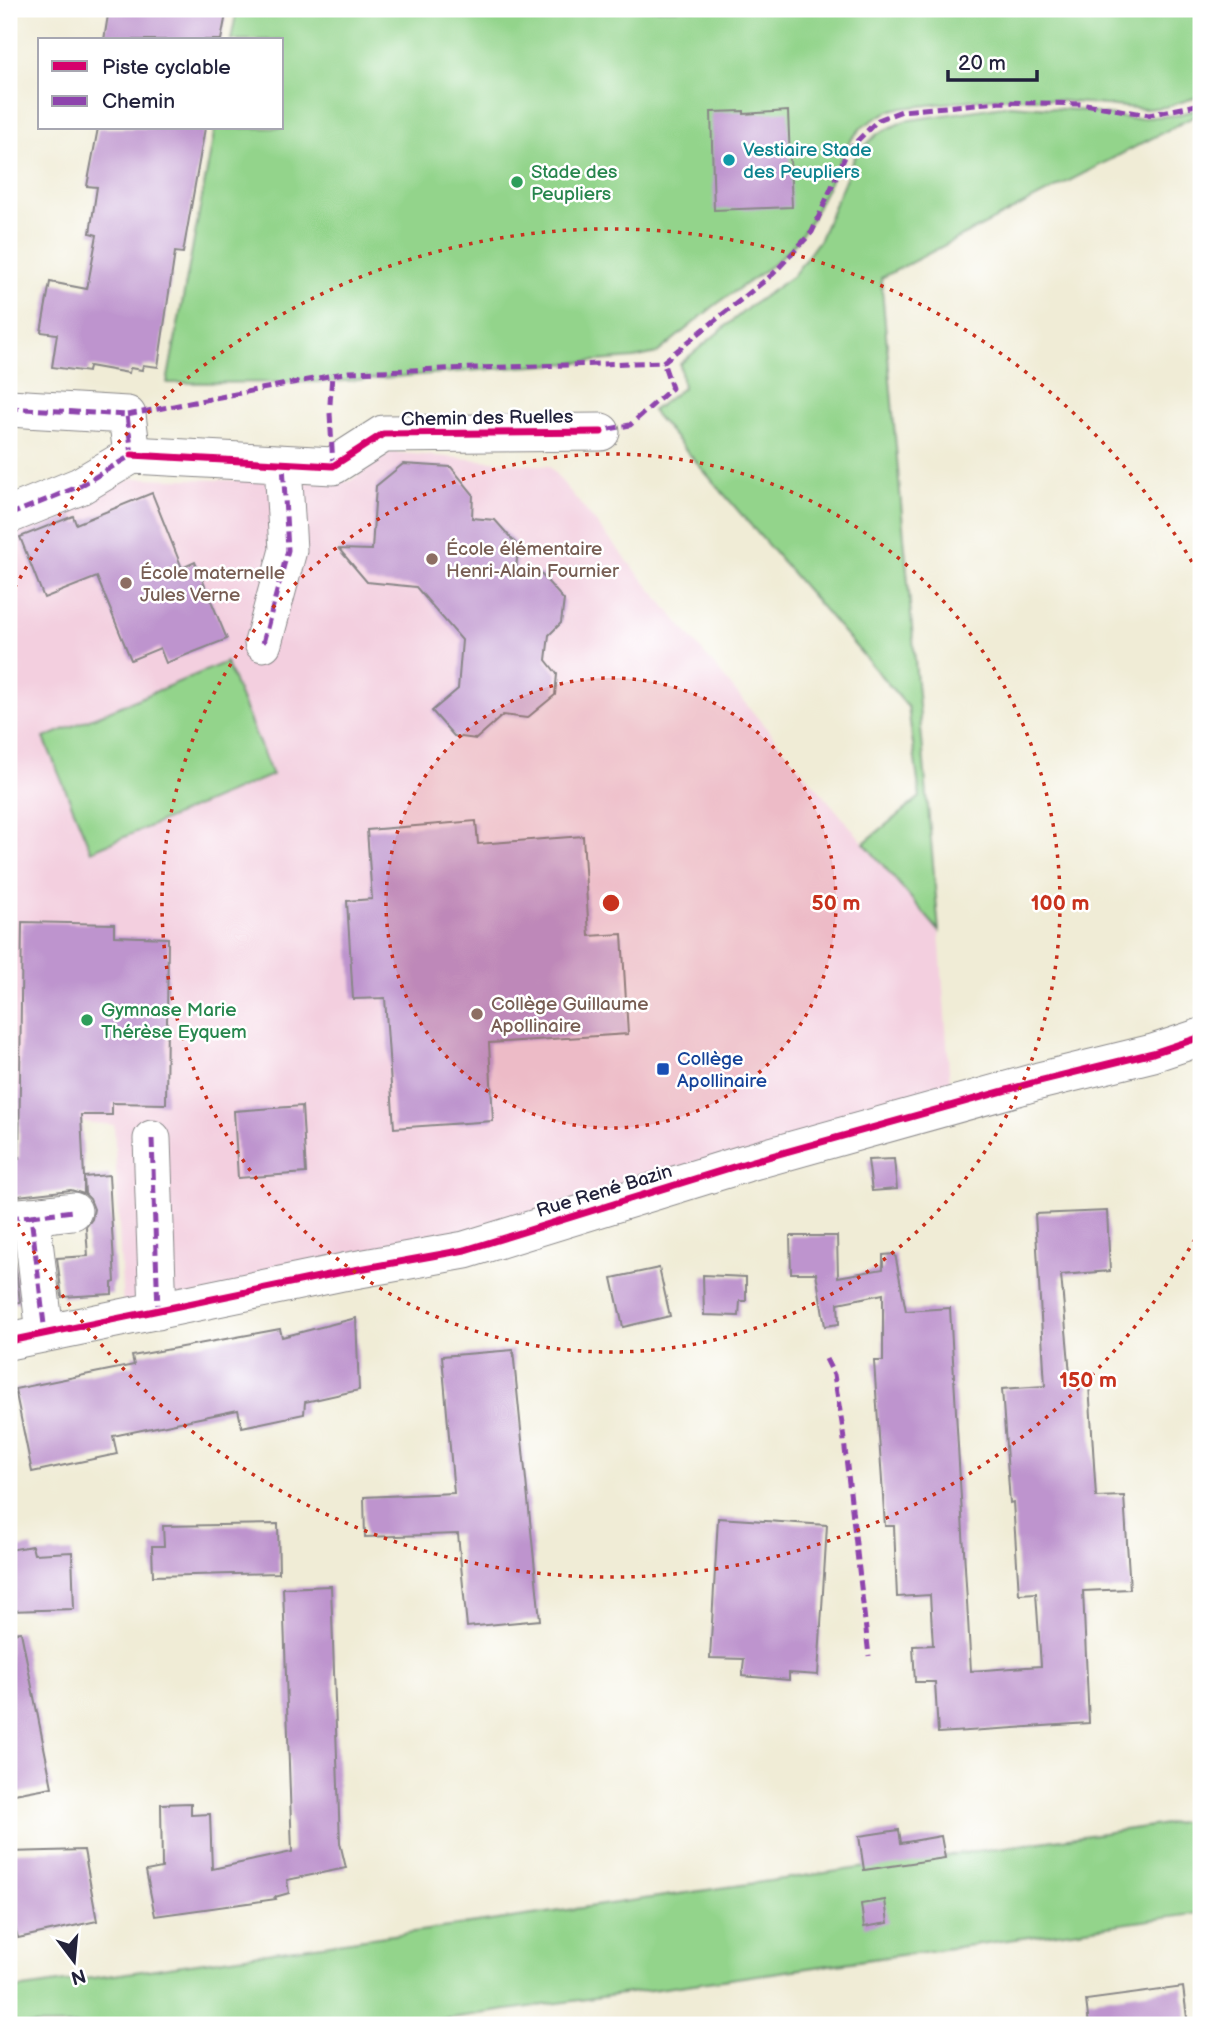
<svg xmlns="http://www.w3.org/2000/svg" width="1210" height="2034" viewBox="0 0 1210 2034" font-family="'Balsamiq Sans',sans-serif">
  <rect width="100%" height="100%" fill="#fff"/>
  <filter id="ink" filterUnits="userSpaceOnUse"><feTurbulence type="fractalNoise" baseFrequency=".0143" numOctaves="2"/><feDisplacementMap in="SourceGraphic" scale="14" xChannelSelector="R" yChannelSelector="G"/><feConvolveMatrix kernelMatrix="1 2 1 2 8 2 1 2 1" color-interpolation-filters="sRGB"/></filter>
  <filter id="wash" filterUnits="userSpaceOnUse"><feTurbulence type="fractalNoise" baseFrequency=".00686" numOctaves="4" result="noise"/><feDisplacementMap in="SourceGraphic" scale="28" xChannelSelector="R" yChannelSelector="G"/><feGaussianBlur stdDeviation="1.57" result="paint"/><feColorMatrix in="noise" values="0 0 0 0 0 0 0 0 0 0 0 0 0 0 0 0 0 1.4 0 .05"/><feComposite in="paint" operator="in"/></filter>
  <g filter="url(#wash)">
    <rect width="100%" height="100%" fill="#f0ecd6"/>
    <polygon fill="#f3cfdf" points="391,452 549,466 750,709 939,931 951,1098 432,1243 123,1311 114,1125 9,1115 9,529 133,478 324,482 350,481"/>
    <g fill="#93d48b" stroke="#5a7b63" stroke-width="2">
      <polygon points="237,9 1201,9 1201,96 1165,107 1145,109 1034,98 990,98 894,109 879,116 861,128 850,141 810,222 792,247 771,266 714,306 657,353 634,358 331,382 167,383 215,128 282,128 282,40 231,40"/>
      <polygon points="1010,105 1077,110 1132,119 1177,115 1201,108 1201,113 881,278 939,931 864,843 920,797 908,707 652,411 683,388 680,364 749,307 793,276 820,239 855,156 877,134 904,121"/>
      <polygon points="226,662 272,775 91,851 44,738"/>
      <polygon points="1201,1819 1201,1913 401,2025 14,2025 9,1990"/>
    </g>
    <g id="blocks">
      <g fill="#be94ce">
        <polygon points="109,9 227,9 221,40 104,40"/>
        <polygon points="744,111 744,114 788,111 792,207 714,210 711,112"/>
        <polygon points="98,128 205,128 183,253 175,252 158,367 143,365 142,370 130,368 129,373 89,366 88,372 52,367 57,334 41,332 50,282 87,289 97,235 90,233 97,187 87,186"/>
        <polygon points="403,464 451,467 473,494 472,518 495,520 518,546 516,571 541,574 564,600 561,623 549,635 546,660 557,674 555,695 527,718 503,715 476,739 454,736 432,711 458,689 462,640 416,587 367,582 339,549 372,550 376,486"/>
        <polygon points="152,493 182,568 195,562 227,639 166,663 160,648 131,660 97,577 44,598 20,537 73,516 76,524"/>
        <polygon points="476,821 478,844 583,836 589,936 622,934 628,1034 489,1043 493,1121 394,1128 385,998 353,999 347,901 372,899 367,830"/>
        <polygon points="22,922 114,924 114,936 168,938 166,1104 112,1103 112,1115 81,1115 84,1177 109,1175 115,1282 112,1283 112,1294 62,1297 57,1258 88,1256 86,1227 92,1219 94,1209 90,1199 85,1194 84,1177 84,1194 71,1190 9,1197 9,1158 19,1158"/>
        <polygon points="302,1106 306,1173 238,1178 234,1111"/>
        <polygon points="894,1159 897,1189 872,1191 868,1160"/>
        <polygon points="1107,1211 1110,1271 1061,1275 1071,1385 1089,1384 1096,1497 1124,1496 1130,1589 1083,1591 1089,1723 938,1733 935,1682 915,1682 913,1646 933,1645 930,1595 897,1597 894,1526 885,1526 874,1361 883,1361 883,1294 838,1303 839,1324 825,1326 816,1273 791,1273 790,1236 837,1236 838,1277 883,1269 883,1255 895,1254 906,1311 950,1308 971,1671 1041,1666 1036,1593 1019,1594 1013,1502 1010,1503 1002,1389 1045,1386 1035,1214"/>
        <polygon points="9,1263 15,1263 20,1302 9,1303"/>
        <polygon points="659,1268 670,1316 623,1327 612,1278"/>
        <polygon points="703,1275 746,1277 746,1301 740,1301 739,1316 704,1315"/>
        <polygon points="356,1318 359,1390 305,1402 304,1414 242,1427 238,1410 113,1436 117,1454 32,1472 15,1389 134,1365 132,1356 280,1329 282,1337"/>
        <polygon points="513,1350 540,1620 467,1627 458,1534 365,1537 364,1497 454,1493 442,1356"/>
        <polygon points="718,1518 827,1525 818,1675 789,1673 789,1680 742,1676 744,1659 710,1658"/>
        <polygon points="278,1524 279,1573 153,1576 152,1546 164,1546 163,1526"/>
        <polygon points="32,1546 34,1554 72,1552 74,1609 9,1611 9,1550"/>
        <polygon points="331,1586 340,1843 346,1868 287,1880 289,1893 275,1897 276,1899 155,1916 146,1871 162,1868 161,1804 191,1803 191,1815 210,1814 212,1869 292,1852 283,1588"/>
        <polygon points="21,1632 52,1787 9,1795 9,1633"/>
        <polygon points="899,1830 901,1843 941,1836 945,1858 864,1870 859,1836"/>
        <polygon points="84,1850 97,1921 18,1938 9,1903 9,1852"/>
        <polygon points="885,1900 888,1923 864,1927 861,1904"/>
        <polygon points="1183,1987 1188,2025 1089,2025 1086,2000"/>
      </g>
    </g>
  </g>
  <g filter="url(#ink)">
    <use href="#blocks" fill-opacity="0" stroke="#898788" stroke-width="2"/>
    <g fill="none" stroke-linecap="round" stroke-linejoin="round">
      <g stroke="#898788" stroke-width="39">
        <g id="minor">
          <polyline points="9,408 127,415 132,455 80,486 9,515"/>
          <polyline points="132,455 333,466 383,434 601,432"/>
          <polyline points="263,643 288,550 283,464"/>
          <polyline points="152,1139 158,1311"/>
          <polyline points="31,1216 73,1211"/>
          <polyline points="9,1218 31,1216 45,1333"/>
          <polyline points="9,1341 343,1272 465,1250 746,1163 1039,1081 1153,1053 1201,1037"/>
        </g>
      </g>
      <use href="#minor" stroke="#fff" stroke-width="37"/>
      <g stroke="#8e44ad" stroke-width="5" stroke-dasharray="10 5" stroke-linecap="butt">
        <polyline points="330,404 332,374"/>
        <polyline points="9,408 127,415 132,455 80,486 9,515"/>
        <polyline points="330,413 333,466"/>
        <polyline points="127,415 349,372 663,362 773,274 812,232 848,150 878,120 902,111 998,102 1085,104 1149,115 1201,104"/>
        <polyline points="594,432 630,425 672,388 663,362"/>
        <polyline points="263,643 288,550 283,464"/>
        <polyline points="152,1139 158,1311"/>
        <polyline points="31,1216 73,1211"/>
        <polyline points="9,1218 31,1216 45,1333"/>
        <polyline points="826,1359 834,1375 842,1423 869,1656"/>
      </g>
      <g stroke="#fff" stroke-width="11">
        <g id="cycleway">
          <polyline points="132,455 333,466 383,434 601,432"/>
          <polyline points="9,1341 343,1272 465,1250 746,1163 1039,1081 1153,1053 1201,1037"/>
        </g>
      </g>
      <use href="#cycleway" stroke="#d6006c" stroke-width="7"/>
    </g>
  </g>
  <circle cx="611" cy="903" r="225" fill="#c8321e" fill-opacity=".12"/>
  <g fill="none" stroke="#c8321e" stroke-width="3.5" stroke-dasharray="3.5 7">
    <circle cx="611" cy="903" r="225"/>
    <circle cx="611" cy="903" r="449"/>
    <path d="M1200 1230A674 674 0 0 1 10 1209M10 597A674 674 0 0 1 1200 576"/>
  </g>
  <circle fill="#0f9aa8" stroke="#fff" stroke-width="2.5" cx="729" cy="160" r="7"/>
  <g fill="#2e9e5b" stroke="#fff" stroke-width="2.5">
    <circle cx="517" cy="182" r="7"/>
    <circle cx="87" cy="1020" r="7"/>
  </g>
  <g fill="#8d6e63" stroke="#fff" stroke-width="2.5">
    <circle cx="432" cy="559" r="7"/>
    <circle cx="126" cy="583" r="7"/>
    <circle cx="477" cy="1014" r="7"/>
  </g>
  <rect fill="#1a4fb4" stroke="#fff" stroke-width="2.5" x="656" y="1062" width="14" height="14" rx="3.5"/>
  <g text-anchor="middle" stroke-width="5" stroke-linejoin="round" paint-order="stroke">
    <g font-size="19" fill="#0d838f" stroke="#fff" text-anchor="start">
      <text x="743" y="156">Vestiaire Stade<tspan x="743" dy="22">des Peupliers</tspan></text>
    </g>
    <g font-size="19" fill="#27864d" stroke="#fff" text-anchor="start">
      <text x="531" y="178">Stade des<tspan x="531" dy="22">Peupliers</tspan></text>
      <text x="101" y="1016">Gymnase Marie<tspan x="101" dy="22">Thérèse Eyquem</tspan></text>
    </g>
    <g font-size="19" fill="#22223b" stroke="#fff">
      <text transform="translate(487 417) rotate(-1)" y="7">Chemin des Ruelles</text>
      <text transform="translate(604 1190) rotate(-17)" y="7">Rue René Bazin</text>
    </g>
    <g font-size="19" fill="#785e54" stroke="#fff" text-anchor="start">
      <text x="446" y="555">École élémentaire<tspan x="446" dy="22">Henri-Alain Fournier</tspan></text>
      <text x="140" y="579">École maternelle<tspan x="140" dy="22">Jules Verne</tspan></text>
      <text x="491" y="1010">Collège Guillaume<tspan x="491" dy="22">Apollinaire</tspan></text>
    </g>
    <g font-size="19" fill="#164399" stroke="#fff" text-anchor="start">
      <text x="677" y="1065">Collège<tspan x="677" dy="22">Apollinaire</tspan></text>
    </g>
  </g>
  <circle cx="611" cy="903" r="10" fill="#c8321e" stroke="#fff" stroke-width="3.5"/>
  <g font-size="21" text-anchor="middle" font-weight="bold" fill="#c8321e" stroke="#fff" stroke-width="5" stroke-linejoin="round" paint-order="stroke">
    <text x="836" y="910">50 m</text>
    <text x="1060" y="910">100 m</text>
    <text x="1088" y="1387">150 m</text>
  </g>
  <rect width="1210" height="2034" fill="none" stroke="#fff" stroke-width="35"/>
  <rect x="38" y="38" width="245" height="91" fill="#ffffff" stroke="#a7a7b1" stroke-width="2"/>
  <rect x="52" y="61" width="35" height="10" fill="#d6006c" stroke="#a7a7b1" stroke-width="2"/>
  <text x="102" y="74" font-size="21" fill="#22223b">Piste cyclable</text>
  <rect x="52" y="96" width="35" height="10" fill="#8e44ad" stroke="#a7a7b1" stroke-width="2"/>
  <text x="102" y="108" font-size="21" fill="#22223b">Chemin</text>
  <g transform="translate(74 1961) rotate(164)" stroke="#ffffff" stroke-width="5" paint-order="stroke">
  <path d="M0-5L12 26L0 18L-12 26Z" fill="#22223b"/>
  <text y="-10" font-size="19" font-weight="bold" text-anchor="middle" fill="#22223b">N</text>
  </g>
  <path d="M948 70v10h89v-10" fill="none" stroke="#22223b" stroke-width="3.5"/>
  <text x="958" y="70" font-size="21" fill="#22223b" stroke="#ffffff" stroke-width="5" paint-order="stroke">20 m</text>
</svg>
